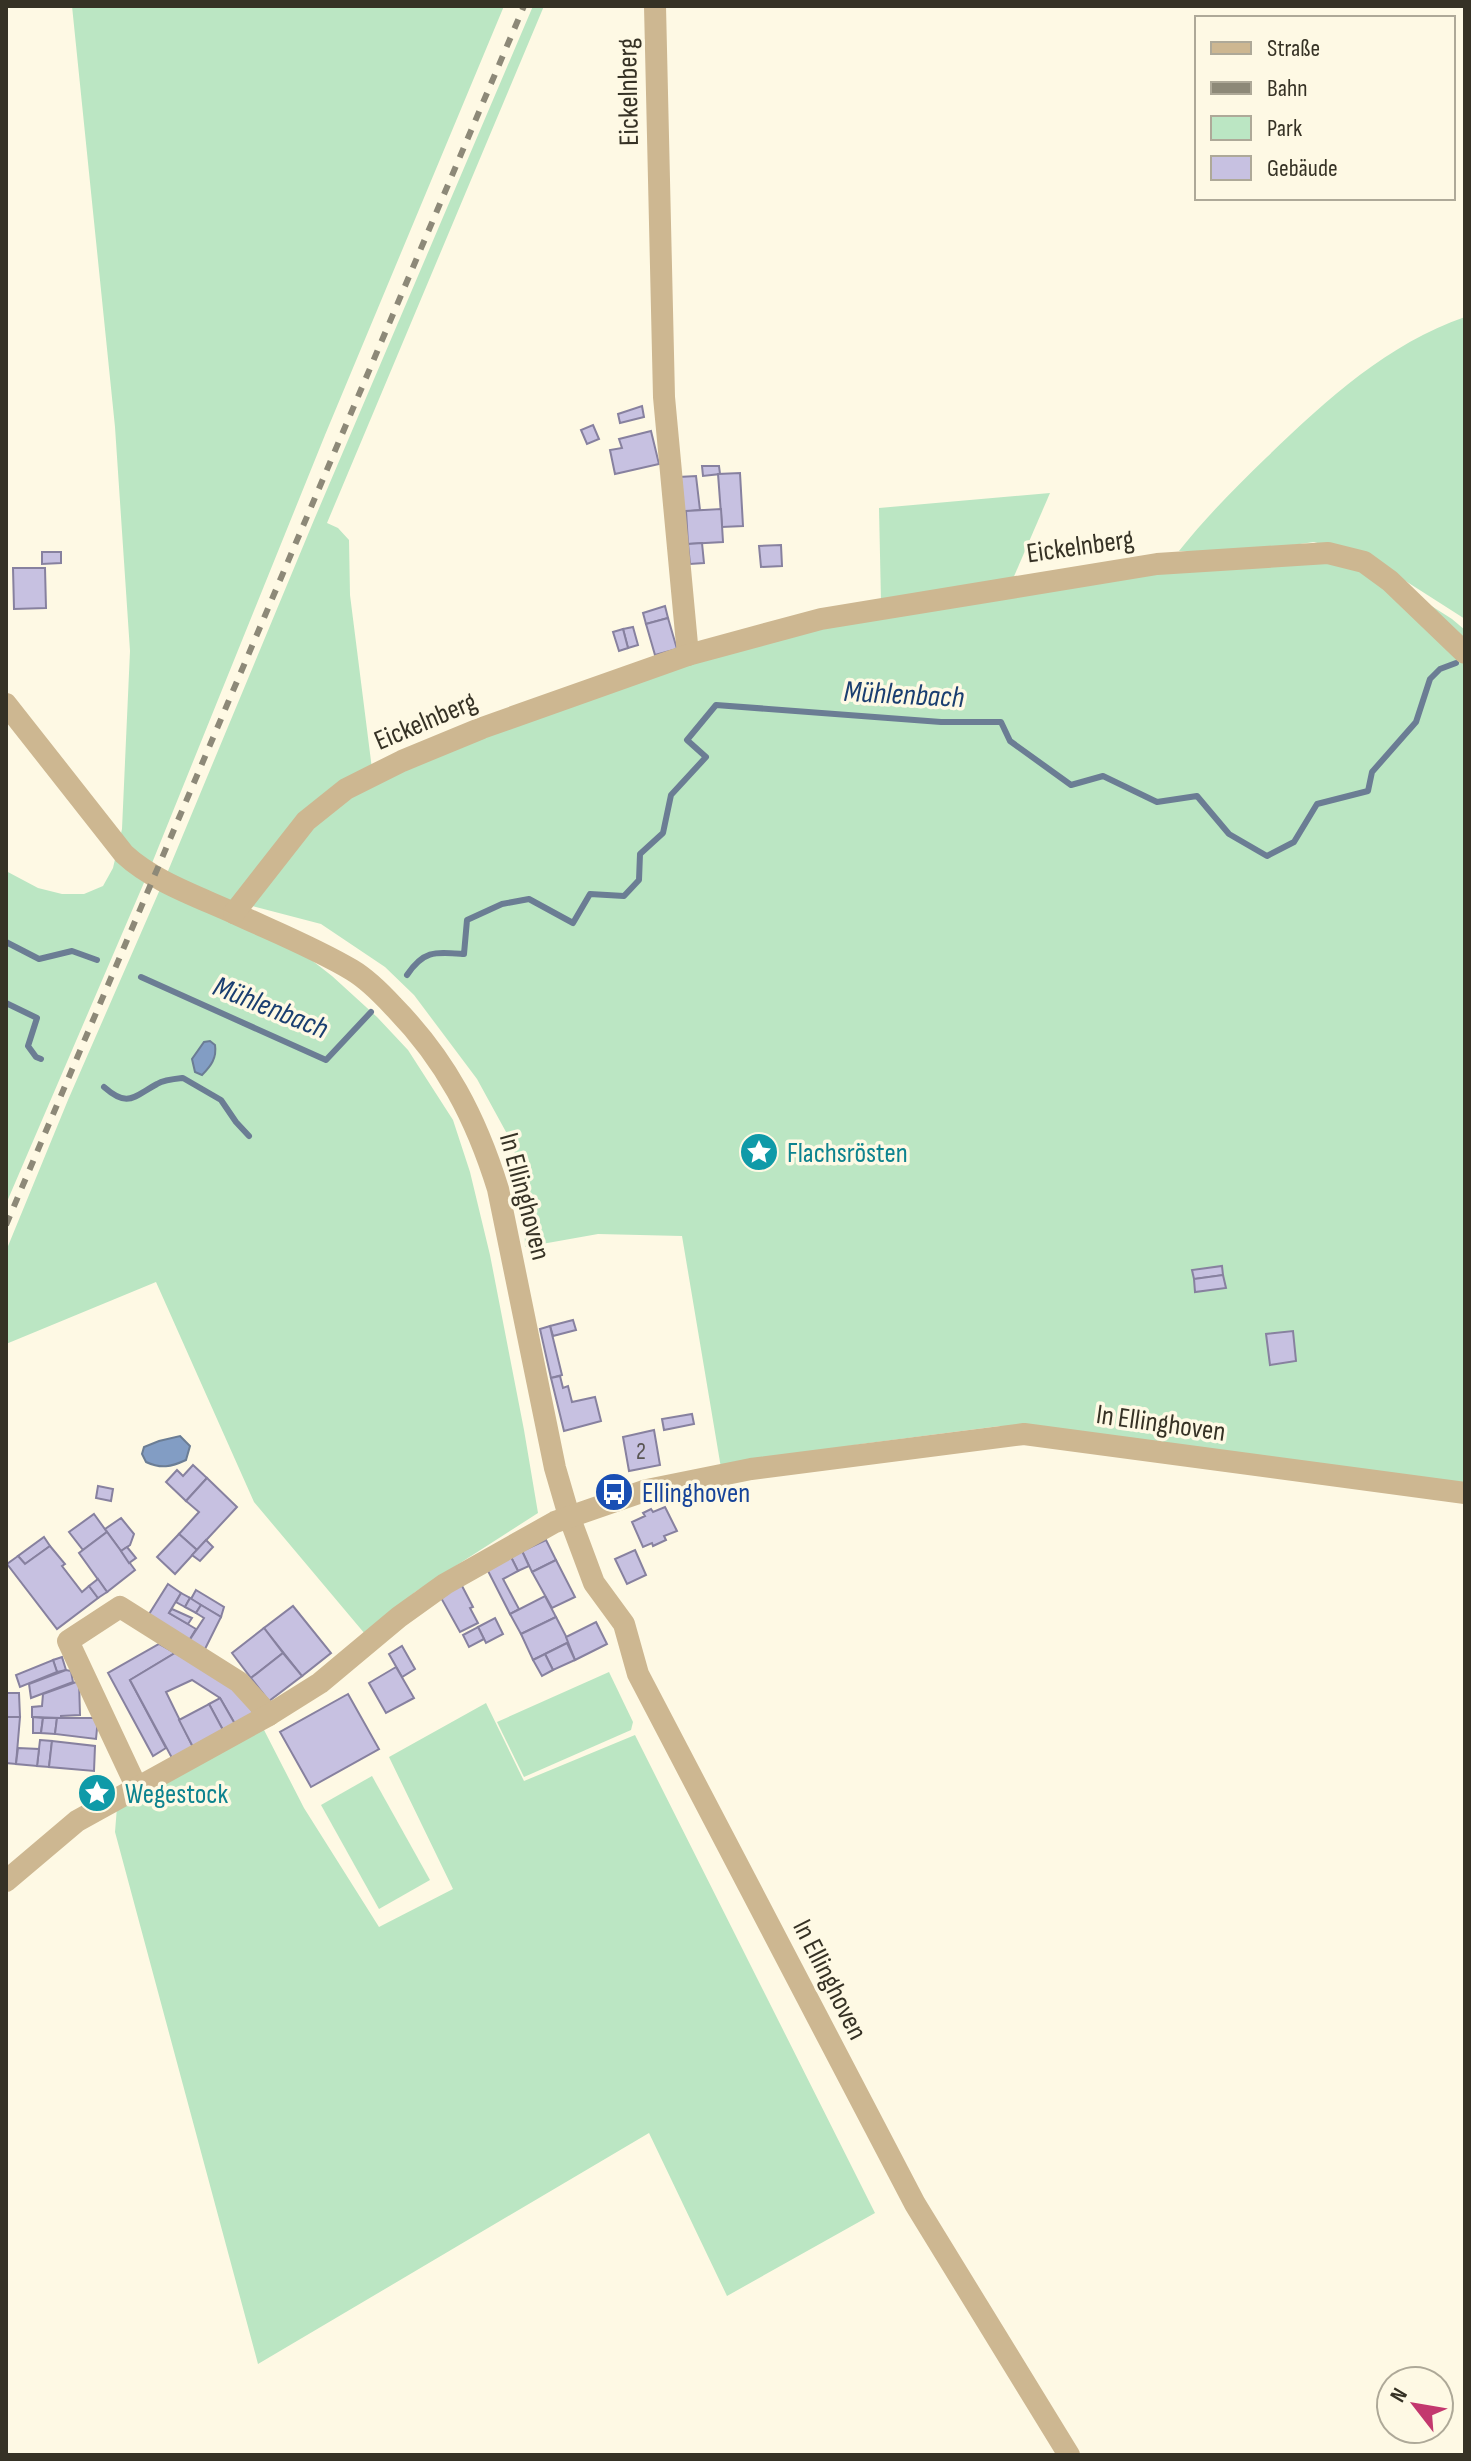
<svg xmlns="http://www.w3.org/2000/svg" width="1471" height="2461" viewBox="0 0 1471 2461" font-family="'Sofia Sans Condensed',sans-serif">
  <rect width="100%" height="100%" fill="#fef9e4"/>
  <g fill="#bbe6c3">
    <polygon points="72,6 504,6 325,435 146,878 6,1204 6,871 38,888 62,894 84,894 103,886 113,868 122,829 130,651 115,427"/>
    <polygon points="533,6 544,6 327,523 338,528 349,540 350,595 372,769 648,672 814,630 919,607 1312,552 1400,586 1452,619 1465,630 1465,1483 1041,1426 1000,1426 861,1444 721,1468 682,1236 598,1234 525,1247 523,1183 512,1143 477,1079 414,995 385,967 321,924 237,902 332,976 377,1017 408,1050 453,1120 470,1172 490,1255 524,1430 538,1513 415,1592 365,1634 254,1502 156,1282 6,1344 6,1251 68,1100 168,871 314,520"/>
    <path d="M1465,317V619L1368,557L1314,542L1250,551H1179C1206,517 1236,487 1267,457C1325,401 1387,344 1465,317Z"/>
    <polygon points="1050,493 1012,581 881,602 879,508"/>
    <polygon points="609,1672 633,1722 631,1730 524,1777 497,1722"/>
    <polygon points="486,1703 524,1781 635,1735 875,2213 727,2296 649,2133 258,2364 115,1832 117,1807 263,1728 304,1808 379,1927 453,1889 389,1757"/>
    <polygon points="372,1776 430,1880 379,1909 321,1805"/>
  </g>
  <g fill="#829dc4" stroke="#6b7d94" stroke-width="2">
    <path d="M210,1041L215,1045C217,1058 211,1066 202,1075L195,1072L192,1059L204,1042Z"/>
    <path d="M180,1436L190,1446L186,1460C171,1467 161,1469 146,1462L142,1454L144,1447L159,1441Z"/>
  </g>
  <g fill="none" stroke-linecap="round" stroke-linejoin="round">
    <g stroke="#6b7d94" stroke-width="6">
      <polyline points="6,942 39,959 72,951 97,960"/>
      <path d="M407,975C424,950 435,952 464,954L467,920L502,904L529,899L573,923L590,894L624,896L639,880L640,854L663,833L671,795L706,757L687,740L716,705L941,722H1001L1010,741L1071,785L1103,776L1157,802L1197,796L1229,834L1267,856L1294,842L1317,804L1368,791L1372,772L1416,722L1430,679L1440,669L1456,663"/>
      <polyline points="141,977 326,1060 371,1012"/>
      <polyline points="6,1003 37,1018 28,1046 36,1057 41,1059"/>
      <path d="M104,1087C128,1108 133,1097 157,1084C164,1080 174,1079 183,1078L221,1100L236,1122L249,1136"/>
    </g>
  </g>
  <g fill="#c7c1e1" stroke="#87819f" stroke-width="2">
    <polygon points="642,406 644,417 620,423 618,414"/>
    <polygon points="593,425 599,439 587,444 581,430"/>
    <polygon points="651,431 659,464 615,474 610,450 622,448 619,439"/>
    <polygon points="702,466 719,466 720,474 703,476"/>
    <polygon points="740,473 743,526 722,527 718,474"/>
    <polygon points="696,476 700,510 681,512 679,477"/>
    <polygon points="721,509 723,542 688,544 686,511"/>
    <polygon points="702,543 704,563 690,564 688,544"/>
    <polygon points="781,545 782,566 761,567 759,546"/>
    <polygon points="42,552 61,552 61,563 42,564"/>
    <polygon points="13,568 45,568 46,608 14,609"/>
    <polygon points="665,606 668,618 646,624 643,613"/>
    <polygon points="668,618 677,649 655,655 646,624"/>
    <polygon points="633,627 638,645 628,648 623,629"/>
    <polygon points="623,629 628,648 619,651 613,632"/>
    <polygon points="1222,1266 1223,1275 1194,1279 1192,1270"/>
    <polygon points="1223,1275 1226,1288 1195,1292 1194,1279"/>
    <polygon points="573,1320 576,1330 553,1336 550,1326"/>
    <polygon points="550,1326 562,1375 551,1378 540,1329"/>
    <polygon points="1293,1331 1296,1361 1270,1365 1266,1334"/>
    <polygon points="560,1376 563,1388 568,1386 572,1402 595,1397 601,1421 564,1431 551,1378"/>
    <polygon points="692,1414 694,1424 664,1430 662,1419"/>
    <polygon points="654,1430 660,1465 629,1471 623,1437"/>
    <polygon points="193,1465 207,1478 186,1501 166,1482 177,1470 183,1476"/>
    <polygon points="207,1478 237,1507 197,1550 179,1534 199,1512 186,1501"/>
    <polygon points="98,1486 113,1489 111,1501 96,1498"/>
    <polygon points="665,1507 677,1531 664,1536 666,1540 653,1546 652,1543 643,1547 632,1522 645,1516 643,1513 651,1509 653,1512"/>
    <polygon points="94,1514 107,1532 83,1550 69,1532"/>
    <polygon points="121,1518 134,1534 130,1545 121,1551 105,1529"/>
    <polygon points="107,1532 135,1570 107,1592 79,1553"/>
    <polygon points="179,1534 197,1550 175,1574 157,1557"/>
    <polygon points="44,1537 50,1546 25,1564 18,1556"/>
    <polygon points="206,1540 213,1547 200,1561 192,1555"/>
    <polygon points="546,1540 556,1560 532,1572 522,1551"/>
    <polygon points="50,1546 65,1564 62,1566 82,1592 89,1586 98,1598 57,1629 7,1564 18,1556 25,1564"/>
    <polygon points="127,1547 136,1558 129,1563 121,1551"/>
    <polygon points="635,1550 646,1575 627,1584 615,1559"/>
    <polygon points="522,1551 529,1566 518,1571 511,1557"/>
    <polygon points="511,1557 518,1571 503,1579 519,1609 510,1614 487,1569"/>
    <polygon points="556,1560 575,1597 552,1608 532,1572"/>
    <polygon points="98,1579 107,1592 98,1598 89,1586"/>
    <polygon points="168,1584 181,1593 169,1613 196,1629 187,1644 146,1619"/>
    <polygon points="461,1584 473,1607 470,1608 478,1623 460,1632 440,1596"/>
    <polygon points="196,1590 224,1607 221,1617 191,1599"/>
    <polygon points="181,1593 190,1598 185,1607 176,1602"/>
    <polygon points="545,1596 556,1617 521,1634 510,1614"/>
    <polygon points="190,1598 201,1605 196,1613 185,1607"/>
    <polygon points="201,1605 221,1617 203,1653 187,1644 204,1618 196,1613"/>
    <polygon points="293,1606 331,1653 302,1676 264,1628"/>
    <polygon points="172,1609 192,1618 188,1624 169,1613"/>
    <polygon points="556,1617 569,1642 533,1660 521,1634"/>
    <polygon points="495,1618 503,1634 486,1643 478,1627"/>
    <polygon points="596,1622 607,1644 575,1660 566,1637"/>
    <polygon points="478,1627 484,1639 469,1647 463,1635"/>
    <polygon points="264,1628 283,1653 251,1678 232,1653"/>
    <polygon points="567,1643 575,1660 553,1670 545,1654"/>
    <polygon points="159,1644 175,1653 130,1680 166,1748 153,1756 108,1673"/>
    <polygon points="402,1646 415,1669 402,1677 389,1654"/>
    <polygon points="175,1653 232,1685 254,1713 235,1724 220,1698 192,1680 166,1692 193,1747 172,1758 130,1680"/>
    <polygon points="283,1653 302,1676 269,1701 251,1678"/>
    <polygon points="545,1654 553,1670 542,1676 533,1660"/>
    <polygon points="62,1657 66,1670 57,1672 53,1660"/>
    <polygon points="53,1660 57,1672 20,1687 16,1675"/>
    <polygon points="396,1667 414,1698 386,1713 369,1683"/>
    <polygon points="66,1670 71,1671 73,1682 31,1698 29,1684"/>
    <polygon points="79,1681 80,1715 61,1716 61,1718 32,1717 32,1707 42,1706 43,1694"/>
    <polygon points="6,1693 19,1693 20,1717 6,1717"/>
    <polygon points="348,1694 379,1749 311,1787 280,1732"/>
    <polygon points="220,1698 235,1724 223,1730 209,1704"/>
    <polygon points="209,1704 223,1730 193,1747 179,1720"/>
    <polygon points="6,1717 20,1717 16,1764 6,1763"/>
    <polygon points="33,1717 43,1718 41,1733 33,1733"/>
    <polygon points="43,1718 57,1718 55,1734 41,1733"/>
    <polygon points="57,1718 98,1718 96,1739 55,1734"/>
    <polygon points="40,1740 52,1741 49,1767 37,1766"/>
    <polygon points="52,1741 95,1746 94,1771 49,1767"/>
    <polygon points="18,1748 39,1749 37,1766 16,1764"/>
  </g>
  <g fill="none" stroke-linecap="round" stroke-linejoin="round">
    <g stroke="#cdb791" stroke-width="22">
      <polyline points="655,6 664,397 688,655"/>
      <path d="M6,704L124,854C154,882 199,897 236,914C275,932 315,948 352,970C367,979 381,993 393,1006C446,1060 476,1118 498,1189L555,1468L569,1516L594,1583L624,1624L638,1674L915,2204L1069,2455"/>
      <polyline points="234,913 306,821 346,789 402,761 482,728 688,655 821,619 1157,564 1328,553 1364,562 1390,581 1465,653"/>
      <polyline points="137,1788 68,1641 120,1607 239,1682 269,1715"/>
      <polyline points="6,1881 77,1821 269,1715 320,1683 399,1617 445,1584 555,1522 647,1490 751,1469 1024,1434 1465,1493"/>
    </g>
    <polyline stroke="#8d8978" stroke-width="6" stroke-dasharray="10 10" stroke-linecap="butt" points="6,1225 524,6"/>
  </g>
  <defs>
    <g id="sight-disc" transform="scale(2)"><circle r="9.5" fill="#0f9aa8" stroke="#fef9e4"/><path d="M0-6L1.8-2.2L6-1.7L2.9 1.2L3.7 5.4L0 3.3L-3.7 5.4L-2.9 1.2L-6-1.7L-1.8-2.2Z" fill="#fff"/></g>
    <g id="bus-disc" transform="scale(2)"><circle r="9.5" fill="#1a4fb4" stroke="#fef9e4"/><path d="M-5-6H5V4H4V6H2V4H-2V6H-4V4H-5ZM-3.5-4V0h7V-4ZM-3.5 1.2v1.5H-2V1.2ZM2 1.2v1.5H3.5V1.2Z" fill="#fff"/></g>
  </defs>
  <g fill-rule="evenodd">
    <use href="#sight-disc" x="759" y="1152"/>
    <use href="#bus-disc" x="614" y="1492"/>
    <use href="#sight-disc" x="97" y="1793"/>
  </g>
  <g text-anchor="middle" stroke-width="7" stroke-linejoin="round" paint-order="stroke">
    <g font-size="24" fill="#5a5654">
      <text x="641" y="1459">2</text>
    </g>
    <g font-size="28" fill="#363225" stroke="#fef9e4">
      <text transform="translate(627 92) rotate(-91)" y="10">Eickelnberg</text>
      <text transform="translate(1080 545) rotate(-8)" y="10">Eickelnberg</text>
      <text transform="translate(425 720) rotate(-23)" y="10">Eickelnberg</text>
      <text transform="translate(526 1196) rotate(75)" y="10">In Ellinghoven</text>
      <text transform="translate(1161 1422) rotate(8)" y="10">In Ellinghoven</text>
      <text transform="translate(831 1979) rotate(63)" y="10">In Ellinghoven</text>
    </g>
    <g font-size="28" fill="#0d838f" stroke="#fef9e4" text-anchor="start">
      <text x="787" y="1162">Flachsrösten</text>
      <text x="125" y="1803">Wegestock</text>
    </g>
    <g font-size="28" fill="#164399" stroke="#fef9e4" text-anchor="start">
      <text x="642" y="1502">Ellinghoven</text>
    </g>
    <g font-size="30" font-style="italic" fill="#1a3e70" stroke="#fef9e4">
      <text transform="translate(904 694) rotate(3)" y="10">Mühlenbach</text>
      <text transform="translate(271 1007) rotate(22)" y="10">Mühlenbach</text>
    </g>
  </g>
  <rect width="1471" height="2461" fill="none" stroke="#363225" stroke-width="16"/>
  <rect x="1195" y="16" width="260" height="184" fill="#fef9e4" stroke="#aea998" stroke-width="2"/>
  <rect x="1211" y="42" width="40" height="12" fill="#cdb791" stroke="#aea998" stroke-width="2"/>
  <text x="1267" y="56" font-size="24" fill="#363225">Straße</text>
  <rect x="1211" y="82" width="40" height="12" fill="#8d8978" stroke="#aea998" stroke-width="2"/>
  <text x="1267" y="96" font-size="24" fill="#363225">Bahn</text>
  <rect x="1211" y="116" width="40" height="24" fill="#bbe6c3" stroke="#aea998" stroke-width="2"/>
  <text x="1267" y="136" font-size="24" fill="#363225">Park</text>
  <rect x="1211" y="156" width="40" height="24" fill="#c7c1e1" stroke="#aea998" stroke-width="2"/>
  <text x="1267" y="176" font-size="24" fill="#363225">Gebäude</text>
  <g transform="translate(1415 2405) rotate(301)"><circle r="38" fill="#fef9e4" stroke="#aea998" stroke-width="2"/>
  <path d="M0-6L14 30L0 20L-14 30Z" fill="#c3386e"/>
  <text y="-12" font-size="22" font-weight="bold" text-anchor="middle" fill="#363225">N</text>
  </g>
</svg>
